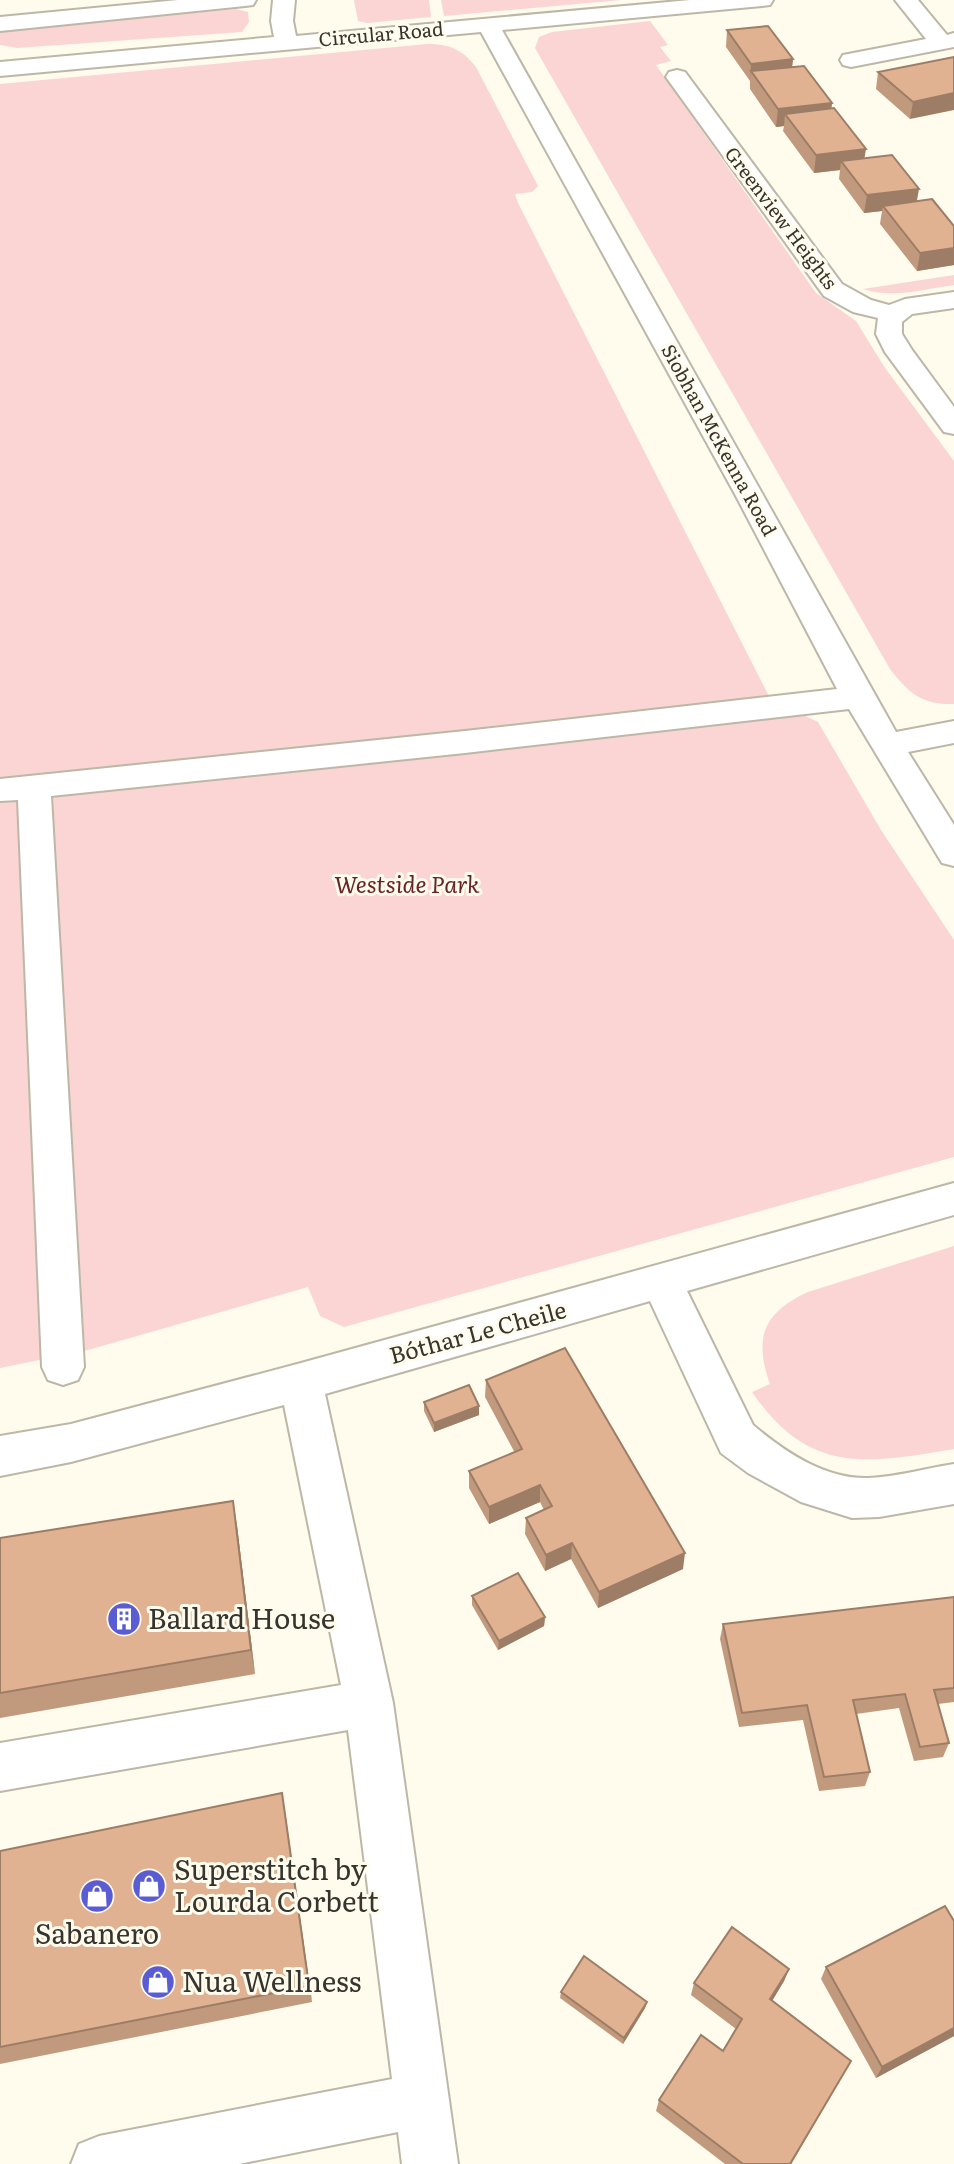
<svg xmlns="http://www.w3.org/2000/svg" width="954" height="2164" viewBox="0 0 954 2164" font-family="Literata,serif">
  <rect width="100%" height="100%" fill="#fffbed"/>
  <g fill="#fad5d3">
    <polygon points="354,0 429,0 431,17 367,23 358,21"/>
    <polygon points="441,0 621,0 444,16"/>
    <polygon points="236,9 248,12 249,22 242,32 17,48 0,45 0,30"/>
    <path d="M650,21L668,45L660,47L671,61L656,65L816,293L856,321L885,368L954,461V704C921,705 909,693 890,669L535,48L539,37L552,32Z"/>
    <path d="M427,44C449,44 462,49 476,67L538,186L532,192L515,194L518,203L780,718L801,714L818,722L881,830L954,940V1157L344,1327L320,1316L308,1287L88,1350L0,1368V84Z"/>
    <path d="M954,275V285C924,289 892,299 863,289Z"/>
    <path d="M954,1246V1449C865,1464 809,1475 752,1392L770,1384C754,1339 762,1313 808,1292Z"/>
  </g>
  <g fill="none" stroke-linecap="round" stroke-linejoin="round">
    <g stroke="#bcb7a7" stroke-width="4">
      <g id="minor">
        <polygon points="178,0 256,0 253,5 245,6 0,31 0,17"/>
        <polygon points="273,0 295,0 293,21 296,36 690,0 773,0 770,5 762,6 502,30 896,732 954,721 954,743 908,752 954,825 954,866 942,863 849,709 465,753 51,796 84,1367 78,1380 63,1385 48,1380 42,1367 18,800 0,801 0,779 465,731 837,689 736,496 481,32 0,76 0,62 274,37 271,21"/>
        <polygon points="895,0 918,0 947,35 954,33 954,47 851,67 843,65 840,60 843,55 926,39"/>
        <polygon points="677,70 685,72 842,284 871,300 889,305 905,299 954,292 954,308 912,314 902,322 902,334 912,350 954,407 954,434 944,432 885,352 876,334 878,318 853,312 824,296 666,77 669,72"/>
        <path d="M954,1183V1215L687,1291L753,1425C785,1452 825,1479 868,1478C897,1477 926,1468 954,1464V1504L879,1517L852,1518L801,1502L748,1473L721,1453L650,1301L325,1394L393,1703L458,2164H402L398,2132L239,2164H71L79,2144L99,2136L392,2079L348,1730L0,1791V1743L341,1685L284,1405L71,1462L0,1476V1436L71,1424L301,1363Z"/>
      </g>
    </g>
    <use href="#minor" fill="#fff" fill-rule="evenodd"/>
  </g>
  <g fill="#c1997d">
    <polygon points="727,30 793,59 792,67 832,103 831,108 864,158 917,201 954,226 954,265 917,271 880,224 882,211 864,213 839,179 840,170 814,173 783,131 784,126 776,127 750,89 750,81 726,47"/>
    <polygon points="954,57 910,119 876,89 878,72"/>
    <polygon points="486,1380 683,1569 598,1608 571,1559 545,1571 525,1534 526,1518 544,1510 540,1502 489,1524 469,1488 469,1471 515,1453 485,1397"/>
    <polygon points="424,1402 479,1406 479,1415 434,1432 424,1411"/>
    <polygon points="237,1526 255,1674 0,1718 0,1538"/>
    <polygon points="472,1596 545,1617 544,1626 498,1650 472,1605"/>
    <polygon points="954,1597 954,1702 938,1704 949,1743 943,1757 914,1761 899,1708 856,1714 870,1772 865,1786 819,1791 803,1720 739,1727 720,1639 723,1624"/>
    <polygon points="282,1793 312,2002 0,2064 0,1851"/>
    <polygon points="826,1967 954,2036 876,2078 821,1979"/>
    <polygon points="789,1969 784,1981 772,2001 851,2061 791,2164 725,2164 656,2111 659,2100 723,2051 736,2029 691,1995 694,1983"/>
    <polygon points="561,1992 647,2002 645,2008 623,2044 560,1998"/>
  </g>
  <g fill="#9d7d66">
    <polygon points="793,59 791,76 751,71 750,81 751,64"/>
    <polygon points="954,93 954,110 910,119 913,102"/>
    <polygon points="832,103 830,120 785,114 784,126 776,127 778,109"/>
    <polygon points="866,149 863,167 841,161 840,170 814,173 816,155"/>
    <polygon points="919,189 916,206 883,206 882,211 864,213 867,195"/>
    <polygon points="954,248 954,265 917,271 920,253"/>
    <polygon points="479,1406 479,1415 434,1432 434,1423"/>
    <polygon points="540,1485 540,1502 489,1524 489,1507"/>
    <polygon points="233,1501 237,1526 255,1674 251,1650"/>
    <polygon points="572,1543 571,1559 545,1571 546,1555"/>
    <polygon points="685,1553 683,1569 598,1608 599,1592"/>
    <polygon points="545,1617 544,1626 498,1650 499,1641"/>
    <polygon points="282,1793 285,1811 312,2002 309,1986"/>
    <polygon points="789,1969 784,1981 766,2011 770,1999"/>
    <polygon points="647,2002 645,2008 623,2044 624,2038"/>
    <polygon points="954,2028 954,2036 876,2078 882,2067"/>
    <polygon points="851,2061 791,2164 790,2164"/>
  </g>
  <g fill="#e0b291" stroke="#9d7d66" stroke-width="2">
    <polygon points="768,26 793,59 751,64 727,30"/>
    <polygon points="954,57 954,93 913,102 878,72"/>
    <polygon points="804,66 832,103 778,109 751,71"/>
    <polygon points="834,108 866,149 816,155 785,114"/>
    <polygon points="892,155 919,189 867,195 841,161"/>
    <polygon points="932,199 954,226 954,248 920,253 883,206"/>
    <polygon points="565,1348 685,1553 599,1592 572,1543 546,1555 526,1518 552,1506 540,1485 489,1507 469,1471 522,1449 486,1380"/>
    <polygon points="469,1385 479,1406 434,1423 424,1402"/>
    <polygon points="233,1501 251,1650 0,1693 0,1538"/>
    <polygon points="518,1573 545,1617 499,1641 472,1596"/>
    <polygon points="954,1597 954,1688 934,1690 949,1743 920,1747 905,1694 853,1700 870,1772 824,1777 807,1705 742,1713 723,1624"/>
    <polygon points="282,1793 309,1986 0,2047 0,1851"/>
    <polygon points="945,1906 954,1921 954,2028 882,2067 826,1967"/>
    <polygon points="732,1927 789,1969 770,1999 851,2061 790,2164 743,2164 659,2100 701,2035 723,2051 742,2019 694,1983"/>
    <polygon points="584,1956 647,2002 624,2038 561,1992"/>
  </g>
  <defs>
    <g id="building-disc" transform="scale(1.75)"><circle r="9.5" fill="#5a5cd4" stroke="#fffbed"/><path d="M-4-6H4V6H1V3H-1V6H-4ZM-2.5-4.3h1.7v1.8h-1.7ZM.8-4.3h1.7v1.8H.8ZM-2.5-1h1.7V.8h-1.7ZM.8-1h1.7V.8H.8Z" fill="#fff"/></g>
    <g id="shop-disc" transform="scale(1.75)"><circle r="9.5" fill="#5a5cd4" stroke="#fffbed"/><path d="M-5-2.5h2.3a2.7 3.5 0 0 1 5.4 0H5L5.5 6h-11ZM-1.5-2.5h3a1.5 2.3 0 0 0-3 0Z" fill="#fff"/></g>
  </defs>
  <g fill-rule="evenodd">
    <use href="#building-disc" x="124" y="1619"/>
    <use href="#shop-disc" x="149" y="1886"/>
    <use href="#shop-disc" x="97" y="1896"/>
    <use href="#shop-disc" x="158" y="1982"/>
  </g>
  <g text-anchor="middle" stroke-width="6" stroke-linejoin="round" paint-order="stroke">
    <g font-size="19" fill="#36342e" stroke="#fffbed">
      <text transform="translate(381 34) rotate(-5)" y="7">Circular Road</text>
      <text transform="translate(781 218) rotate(53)" y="7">Greenview Heights</text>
      <text transform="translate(719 440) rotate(61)" y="7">Siobhan McKenna Road</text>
    </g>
    <g font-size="23" font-style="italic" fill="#682325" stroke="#fffbed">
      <text x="407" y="893">Westside Park</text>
    </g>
    <g font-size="23" fill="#36342e" stroke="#fffbed">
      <text transform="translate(478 1333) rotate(-15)" y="8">Bóthar Le Cheile</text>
    </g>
    <g font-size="28" fill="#36342e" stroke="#fffbed" text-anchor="start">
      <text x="148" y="1629">Ballard House</text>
      <text x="174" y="1880">Superstitch by<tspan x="174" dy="32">Lourda Corbett</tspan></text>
      <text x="97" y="1944" text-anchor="middle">Sabanero</text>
      <text x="182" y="1992">Nua Wellness</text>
    </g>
  </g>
</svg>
